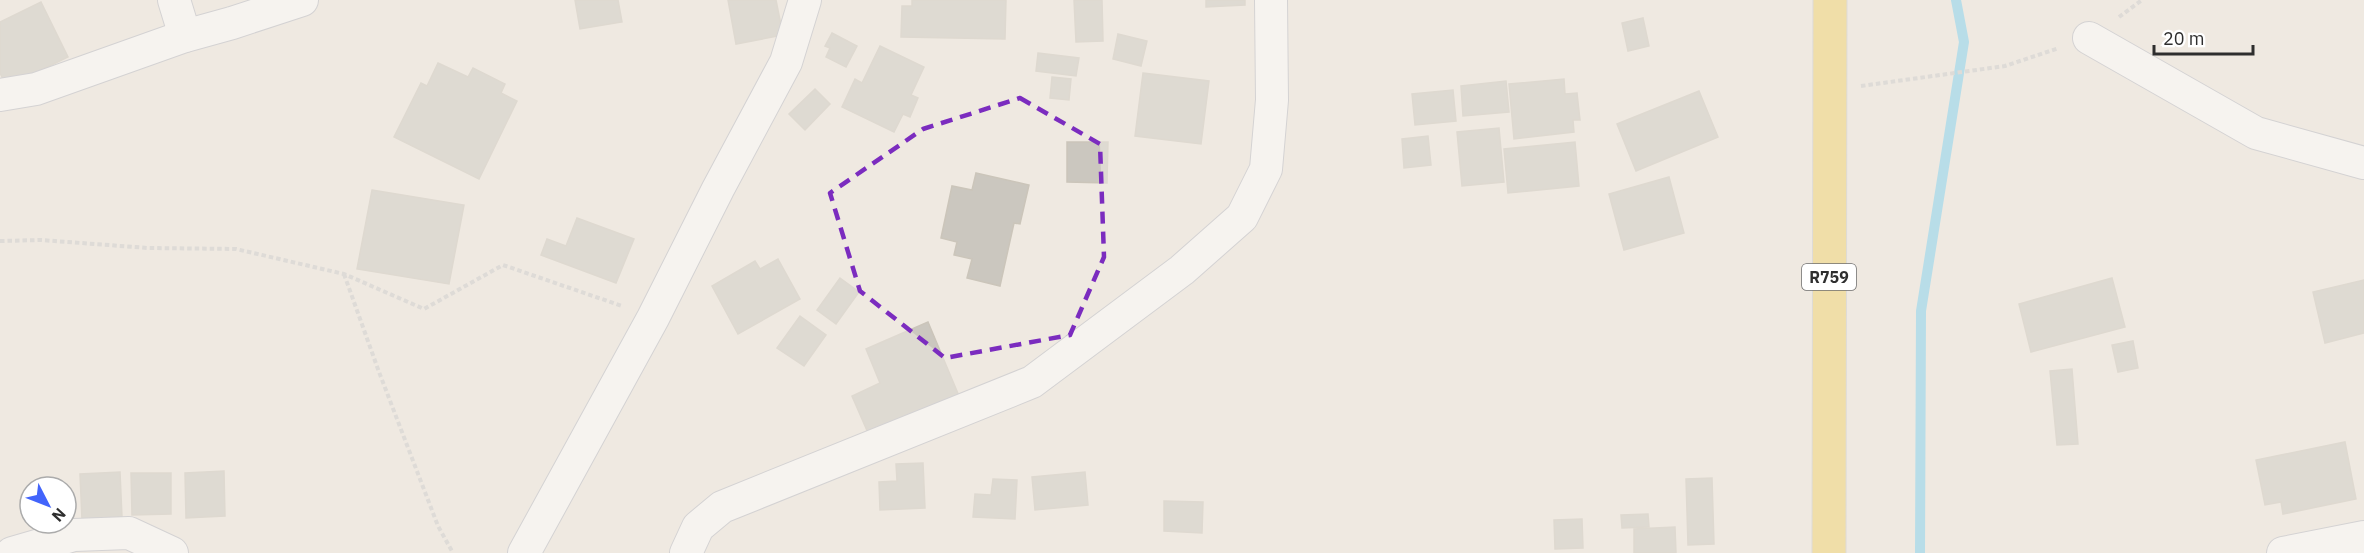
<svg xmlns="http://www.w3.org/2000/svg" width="2364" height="553" viewBox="0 0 2364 553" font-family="'IBM Plex Sans',sans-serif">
  <rect width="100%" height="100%" fill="#efe9e1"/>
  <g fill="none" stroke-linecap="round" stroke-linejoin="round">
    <polyline stroke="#75cff0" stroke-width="10" points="1920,553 1921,311 1964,42 1956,0"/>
  </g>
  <g fill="#cbc7bf" stroke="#cbc5ba" stroke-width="1.5">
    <polygon points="575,0 618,0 622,22 580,29"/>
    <polygon points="728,0 776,0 783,35 736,44"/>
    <polygon points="912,0 1006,0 1005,39 901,37 902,6 912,6"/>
    <polygon points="1074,0 1102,0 1103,41 1076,42"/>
    <polygon points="1206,0 1245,0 1245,5 1206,7"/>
    <polygon points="41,2 68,57 7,87 0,73 0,22"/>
    <polygon points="1643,18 1649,46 1628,51 1622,23"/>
    <polygon points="832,33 857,46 846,67 826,57 830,48 825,46"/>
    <polygon points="1118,34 1147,41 1141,66 1113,59"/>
    <polygon points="880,46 924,67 911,95 918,98 910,117 903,114 894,132 842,107 855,79 862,83"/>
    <polygon points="1038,53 1079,58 1076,76 1036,71"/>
    <polygon points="438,63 468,77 473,68 505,84 501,93 517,101 479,179 394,137 421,83 427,86"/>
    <polygon points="1143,73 1209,81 1201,144 1135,136"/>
    <polygon points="1052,77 1071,79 1069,100 1050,98"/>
    <polygon points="1564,79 1565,94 1577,93 1580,120 1573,120 1574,132 1514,139 1509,84"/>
    <polygon points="1506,81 1509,112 1463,116 1461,86"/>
    <polygon points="815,89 830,104 805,130 789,114"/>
    <polygon points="1453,90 1456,121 1415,125 1412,94"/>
    <polygon points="1699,91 1718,137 1636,171 1617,124"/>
    <polygon points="1499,128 1504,182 1462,186 1457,132"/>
    <polygon points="1428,136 1431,165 1404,168 1402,139"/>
    <polygon points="1067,142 1108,142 1107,183 1067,182"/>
    <polygon points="1575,142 1579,186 1508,193 1504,149"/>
    <polygon points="976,173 1029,185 1020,224 1014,223 1000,286 967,278 972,259 954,255 957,242 941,238 952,186 972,190"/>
    <polygon points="1669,177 1684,233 1624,250 1609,194"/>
    <polygon points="372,190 464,205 449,284 357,269"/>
    <polygon points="577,218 634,239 616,283 541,255 547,239 566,246"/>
    <polygon points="778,259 800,299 738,334 712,286 755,261 760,269"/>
    <polygon points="840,278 859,292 836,324 817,310"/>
    <polygon points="2112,278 2125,327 2031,352 2019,304"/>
    <polygon points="2364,280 2364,333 2325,343 2313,292"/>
    <polygon points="800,316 826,335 804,366 777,348"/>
    <polygon points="928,322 962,403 872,442 852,396 880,383 866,349"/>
    <polygon points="2133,341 2138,368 2118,372 2112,345"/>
    <polygon points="2072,369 2078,444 2057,445 2050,371"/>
    <polygon points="2345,442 2356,499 2283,514 2281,502 2265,505 2256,460"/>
    <polygon points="923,463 925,508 880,510 879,482 897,481 896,464"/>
    <polygon points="224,471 225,516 186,518 185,473"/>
    <polygon points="120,472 122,517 82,520 80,474"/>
    <polygon points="1085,472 1088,505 1035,510 1032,477"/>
    <polygon points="131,473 171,473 171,514 132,515"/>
    <polygon points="1712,478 1714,544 1688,545 1686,479"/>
    <polygon points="993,479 1017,480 1015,519 973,517 975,494 991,495"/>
    <polygon points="1164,501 1203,502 1202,533 1164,531"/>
    <polygon points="1648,514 1649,527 1622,528 1621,515"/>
    <polygon points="1582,519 1583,548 1555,549 1554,520"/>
    <polygon points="1675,527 1676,553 1634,553 1634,529"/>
  </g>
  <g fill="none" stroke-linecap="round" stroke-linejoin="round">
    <g stroke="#b4b7c1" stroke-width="34">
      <g id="minor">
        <polyline points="174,0 185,36"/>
        <polyline points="2089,38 2256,133 2364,163"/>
        <polyline points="0,95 36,89 185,36 232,23 302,0"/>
        <polyline points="12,553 74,535 129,533 172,553"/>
        <polyline points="524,553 653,318 718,189 786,62 805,0"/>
        <polyline points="686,553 698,527 722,507 1032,382 1182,270 1242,217 1266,169 1272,100 1271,0"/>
        <polyline points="2283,553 2364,537"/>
      </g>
    </g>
    <g stroke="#c9c9c9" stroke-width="35">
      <polyline id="primary" points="1829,553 1830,0"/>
    </g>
    <g stroke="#c9c9c9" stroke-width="4" stroke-dasharray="4.5 3" stroke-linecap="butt">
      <polyline points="2119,17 2142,0"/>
      <polyline points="1861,86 2005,66 2059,48"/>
      <polyline points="0,241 41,240 148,248 236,249 344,274 424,309 503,265 622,306"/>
      <polyline points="344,274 379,372 438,526 453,553"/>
    </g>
    <use href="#minor" stroke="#fff" stroke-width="32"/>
    <use href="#primary" stroke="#f2d163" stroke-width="33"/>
  </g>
  <path d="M0 0H2364V553H0ZM1020,98L1100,144L1104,257L1070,335L945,358L860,291L830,193L923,129Z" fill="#efe9e1" fill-opacity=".55" fill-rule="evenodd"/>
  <path fill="none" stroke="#7b2cbf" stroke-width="4.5" stroke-dasharray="12 8" stroke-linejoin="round" d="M1020,98L1100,144L1104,257L1070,335L945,358L860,291L830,193L923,129Z"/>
  <g text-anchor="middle" stroke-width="4.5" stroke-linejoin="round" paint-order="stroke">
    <rect fill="#fff" stroke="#6d6d6d" stroke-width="1.5" x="1802" y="264" width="54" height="26" rx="4.5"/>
    <g font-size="16" font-weight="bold" fill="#2e2e2e">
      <text x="1829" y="283">R759</text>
    </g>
  </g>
  <g transform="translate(48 505) rotate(132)"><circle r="28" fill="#ffffff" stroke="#ababab" stroke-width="1.5"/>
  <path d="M0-4.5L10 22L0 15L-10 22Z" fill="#4264fb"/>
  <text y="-9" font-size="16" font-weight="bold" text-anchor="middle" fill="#2e2e2e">N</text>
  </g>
  <path d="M2154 45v9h99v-9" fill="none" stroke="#2e2e2e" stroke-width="3"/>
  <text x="2163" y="45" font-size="18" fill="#2e2e2e" stroke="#ffffff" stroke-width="4.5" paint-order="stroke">20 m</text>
</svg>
